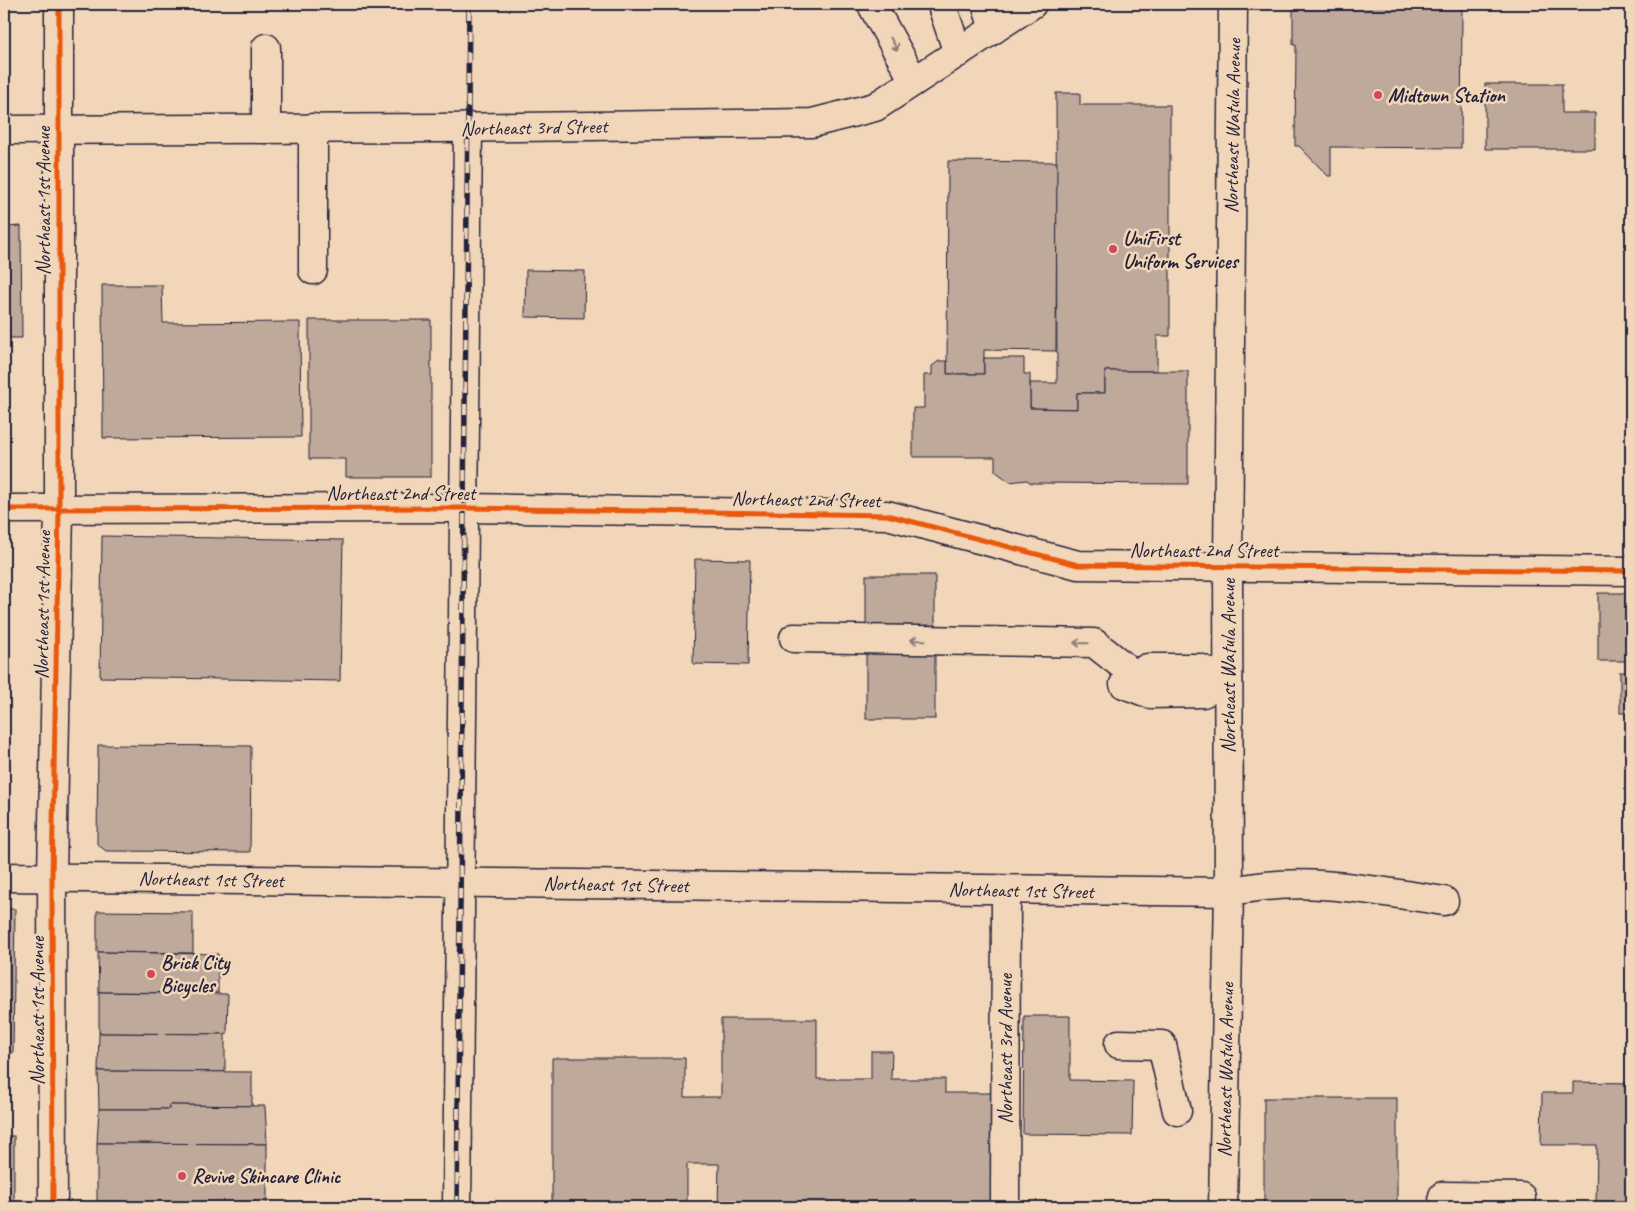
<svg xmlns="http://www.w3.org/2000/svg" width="1635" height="1211" viewBox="0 0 1635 1211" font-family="Caveat,sans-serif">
  <rect width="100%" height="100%" fill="#f2d6b9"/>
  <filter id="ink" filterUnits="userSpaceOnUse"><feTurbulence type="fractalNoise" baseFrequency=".02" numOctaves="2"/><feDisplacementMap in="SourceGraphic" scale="10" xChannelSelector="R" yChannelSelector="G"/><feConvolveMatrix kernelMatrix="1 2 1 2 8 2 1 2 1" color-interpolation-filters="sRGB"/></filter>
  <g filter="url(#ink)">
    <g fill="#bea99a" stroke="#22223b">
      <polygon points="1293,4 1462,4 1461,148 1331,147 1331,176 1328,176 1299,146 1295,146 1296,45 1293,45"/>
      <polygon points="1485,84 1562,84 1562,113 1595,113 1595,149 1485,149"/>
      <polygon points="1056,93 1080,93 1080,105 1170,105 1170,336 1157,336 1157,371 1105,371 1105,393 1077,393 1077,409 1030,408 1030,383 1057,383"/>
      <polygon points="948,161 1057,162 1056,351 984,350 984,374 947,374"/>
      <polygon points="21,226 22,338 4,338 4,227"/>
      <polygon points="526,270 585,271 584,318 525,317"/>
      <polygon points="102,285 162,285 163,323 300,322 301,437 103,438"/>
      <polygon points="309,320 431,320 431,477 346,477 346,459 309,459"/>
      <polygon points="984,358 1024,358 1024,374 1030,374 1030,408 1077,409 1077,393 1105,393 1105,371 1188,371 1188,484 1031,483 1027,480 1010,482 995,471 995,457 913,457 913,408 924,408 924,375 932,375 932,366 939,361 947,361 947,374 984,374"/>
      <polygon points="102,536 343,540 340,681 100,677"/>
      <polygon points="695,559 750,560 748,665 693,664"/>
      <rect x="866" y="575" width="69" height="144"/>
      <rect x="1598" y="593" width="33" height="68"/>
      <rect x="1620" y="672" width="11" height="41"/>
      <polygon points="98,745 251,746 250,852 106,851 97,844"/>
      <polygon points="4,909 15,909 13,1053 4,1053"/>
      <polygon points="97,911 193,912 193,953 97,952"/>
      <polygon points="98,952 218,954 218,993 99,992"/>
      <polygon points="99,992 228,994 227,1034 99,1033"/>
      <polygon points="1024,1016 1070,1016 1070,1080 1133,1081 1132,1135 1023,1134"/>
      <polygon points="721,1019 817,1019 817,1079 871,1079 871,1051 892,1051 891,1079 945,1079 945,1093 993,1093 992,1207 718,1207 719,1164 687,1164 687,1207 552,1207 552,1058 685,1058 685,1097 721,1097"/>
      <polygon points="99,1033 225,1034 225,1072 98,1071"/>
      <polygon points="98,1071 252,1072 252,1106 169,1105 169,1109 99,1109"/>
      <polygon points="1573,1082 1631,1083 1631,1207 1596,1207 1597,1145 1541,1145 1542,1093 1573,1093"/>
      <rect x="1264" y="1098" width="133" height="109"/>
      <polygon points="169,1105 265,1106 267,1144 97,1143 99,1109 169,1109"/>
      <rect x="4" y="1136" width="10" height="71"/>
      <polygon points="97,1143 267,1144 267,1207 97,1207"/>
    </g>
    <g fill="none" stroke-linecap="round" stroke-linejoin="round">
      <g stroke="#22223b" stroke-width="31">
        <g id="minor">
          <polyline points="873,4 873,7 914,81"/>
          <polyline points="943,4 943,9 958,53"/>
          <polyline points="986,4 994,29"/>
          <polyline points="266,48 266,129"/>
          <polyline points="313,128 313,270"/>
          <polyline points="4,130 441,128 812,123 875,107 1032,4"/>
          <polyline points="4,509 464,508 887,515 1078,565 1631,571"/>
          <polyline points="794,638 1094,643 1136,676"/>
          <polygon points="1147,668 1199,668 1228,680 1203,693 1150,694 1124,684"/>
          <path d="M4,877L1229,892C1300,875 1373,890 1444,901"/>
          <polyline points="1119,1044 1162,1045 1177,1111"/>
          <polyline points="1443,1196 1521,1197"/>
          <polyline points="457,1207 468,127"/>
          <polyline points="1005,1207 1006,890"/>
          <polyline points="1223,1207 1229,892 1228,565 1233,4"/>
        </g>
      </g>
      <g stroke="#22223b" stroke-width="31">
        <polyline id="major" points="53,1207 52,877 59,510 59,4"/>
      </g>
      <use href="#minor" stroke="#f2d6b9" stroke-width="28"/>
      <use href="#major" stroke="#f2d6b9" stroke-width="28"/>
      <g stroke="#22223b" stroke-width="5.5">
        <polyline id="rail" points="457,1207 469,4"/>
      </g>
      <use href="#rail" stroke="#f2d6b9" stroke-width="4" stroke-dasharray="11" stroke-linecap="butt"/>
      <g stroke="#f2d6b9" stroke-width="8">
        <g id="cycleway">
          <polyline points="4,509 464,508 887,515 1078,565 1631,571"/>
          <polyline points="53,1207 52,877 59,510 59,4"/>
        </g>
      </g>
      <use href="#cycleway" stroke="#e8590c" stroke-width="5"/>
    </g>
    <defs><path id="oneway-shaft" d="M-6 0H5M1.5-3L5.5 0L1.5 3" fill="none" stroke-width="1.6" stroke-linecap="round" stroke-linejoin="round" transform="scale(1.25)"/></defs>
    <g stroke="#8a7c7a">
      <use href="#oneway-shaft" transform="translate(894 44) rotate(61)"/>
      <use href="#oneway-shaft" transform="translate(918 640) rotate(-179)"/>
      <use href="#oneway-shaft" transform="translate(1081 643) rotate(-179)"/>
    </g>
  </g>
  <g fill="#d1495b" stroke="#f2d6b9" stroke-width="2">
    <circle cx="1378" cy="95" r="5"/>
    <circle cx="1113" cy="249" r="5"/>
    <circle cx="151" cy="974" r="5"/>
    <circle cx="182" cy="1176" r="5"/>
  </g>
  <g text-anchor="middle" stroke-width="5" stroke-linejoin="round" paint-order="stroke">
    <g font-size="20" font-weight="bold" fill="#22223b" stroke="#f2d6b9" text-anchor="start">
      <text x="1388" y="102">Midtown Station</text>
      <text x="1123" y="245">UniFirst<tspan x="1123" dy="23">Uniform Services</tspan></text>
      <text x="161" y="969">Brick City<tspan x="161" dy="23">Bicycles</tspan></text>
      <text x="192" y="1183">Revive Skincare Clinic</text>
    </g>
    <g font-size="20" fill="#22223b" stroke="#f2d6b9">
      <text transform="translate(1232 126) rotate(-89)" y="7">Northeast Watula Avenue</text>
      <text transform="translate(534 127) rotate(-1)" y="7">Northeast 3rd Street</text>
      <text transform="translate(43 201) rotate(-90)" y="7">Northeast 1st Avenue</text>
      <text x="401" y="500">Northeast 2nd Street</text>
      <text transform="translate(806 499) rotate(1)" y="7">Northeast 2nd Street</text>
      <text x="1204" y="557">Northeast 2nd Street</text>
      <text transform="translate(42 605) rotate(-89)" y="7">Northeast 1st Avenue</text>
      <text transform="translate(1228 666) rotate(-90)" y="7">Northeast Watula Avenue</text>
      <text transform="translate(211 879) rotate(1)" y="7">Northeast 1st Street</text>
      <text transform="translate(616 884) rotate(1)" y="7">Northeast 1st Street</text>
      <text transform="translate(1021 890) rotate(1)" y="7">Northeast 1st Street</text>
      <text transform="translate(37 1011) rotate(-90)" y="7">Northeast 1st Avenue</text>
      <text transform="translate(1005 1049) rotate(-90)" y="7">Northeast 3rd Avenue</text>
      <text transform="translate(1225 1070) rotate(-89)" y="7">Northeast Watula Avenue</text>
    </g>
  </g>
  <rect width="1635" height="1211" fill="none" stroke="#f2d6b9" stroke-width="20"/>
  <rect x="10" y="10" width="1615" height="1191" fill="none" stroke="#22223b" stroke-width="2" filter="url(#ink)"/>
</svg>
